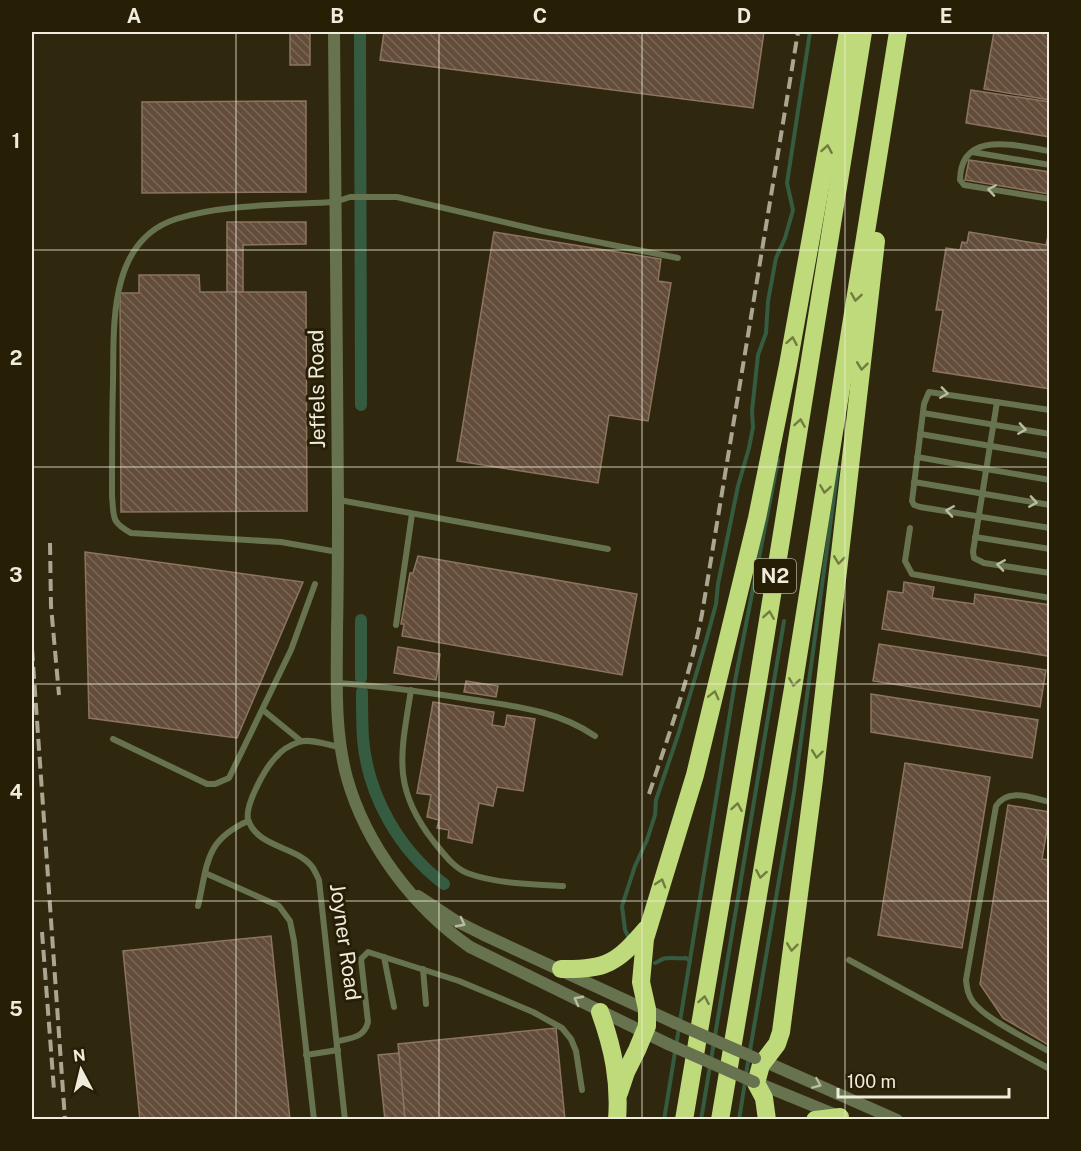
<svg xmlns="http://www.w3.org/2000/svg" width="1081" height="1151" viewBox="0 0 1081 1151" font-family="'Public Sans',sans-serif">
  <defs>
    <pattern id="building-back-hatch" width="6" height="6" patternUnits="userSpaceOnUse" patternTransform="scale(1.5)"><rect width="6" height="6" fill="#634d3a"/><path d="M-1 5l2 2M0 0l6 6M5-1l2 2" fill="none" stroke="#7a6756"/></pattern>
  </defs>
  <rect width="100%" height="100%" fill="#30280e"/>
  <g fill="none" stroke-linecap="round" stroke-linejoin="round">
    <g stroke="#355c40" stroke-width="4">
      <polyline points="629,938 625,930 622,906 635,866 647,840 655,815 656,800 678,735 706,641 716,604 718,584 738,486 749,448 753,427 752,411 758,355 766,333 768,301 776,258 785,238 793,210 787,183 810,32"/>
      <path d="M655,963C658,962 660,960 663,959C668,957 680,959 686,958L690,961"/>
      <polyline points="746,1074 794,792 838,467"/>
      <polyline points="664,1120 736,676 778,460"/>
      <polyline points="701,1120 784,621"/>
      <polyline points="739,1120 745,1082"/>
    </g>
    <g stroke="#355c40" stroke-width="12">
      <polyline points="360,32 361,405"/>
      <polyline points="361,620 361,678"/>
      <path d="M362,692C362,708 362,723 363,739C368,796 399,850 444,884"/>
    </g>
  </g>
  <g fill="url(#building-back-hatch)" stroke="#8b7460" stroke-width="1.5">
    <rect x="290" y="32" width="20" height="33"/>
    <polygon points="384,32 764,32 753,108 380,60"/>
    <polygon points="994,32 1050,32 1050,100 984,89"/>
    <polygon points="971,90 1050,102 1050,137 966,123"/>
    <polygon points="306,101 306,192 142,193 142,102"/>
    <polygon points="969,160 1050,172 1050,194 965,180"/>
    <polygon points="227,222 306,222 306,244 243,245 243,292 227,292"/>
    <polygon points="494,232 661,259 658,281 671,283 648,421 609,415 598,483 457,461"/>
    <polygon points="969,232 1046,245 1048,236 1050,236 1050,389 933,371 943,310 936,310 946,248 960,250 962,242 967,243"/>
    <polygon points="139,275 199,275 200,292 306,292 307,511 121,512 120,293 139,293"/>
    <polygon points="85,552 303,582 237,738 89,718"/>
    <polygon points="418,556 637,594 622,675 402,636 404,624 401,624 410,573 413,573"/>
    <polygon points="904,582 934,587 932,598 974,604 975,594 1050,605 1048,656 882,629 888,591 903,593"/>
    <polygon points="879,644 1046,670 1040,707 873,681"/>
    <polygon points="398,647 440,654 436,680 394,673"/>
    <polygon points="466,681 498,686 496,697 464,692"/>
    <polygon points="871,694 1038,720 1032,758 871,732"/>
    <polygon points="433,702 494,712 492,725 505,727 507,715 535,719 523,791 497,787 493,806 479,803 472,843 448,838 449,830 437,828 439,820 427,817 431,795 417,793"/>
    <polygon points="905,763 990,777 962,948 878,935"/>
    <polygon points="1008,805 1050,812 1042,859 1050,860 1050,1046 1003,1018 980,984"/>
    <polygon points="271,936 290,1120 140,1120 123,951"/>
    <polygon points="556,1028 565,1120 405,1120 398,1044"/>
    <polygon points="399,1053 405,1120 385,1120 378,1055"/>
  </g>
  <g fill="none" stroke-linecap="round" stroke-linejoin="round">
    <g stroke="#67724e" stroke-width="6">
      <path d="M1050,151C1016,146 961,129 960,180L964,185L1050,199"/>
      <polyline points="972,152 1050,165"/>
      <polyline points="997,402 973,552 974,558 984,563 1050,573"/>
      <polyline points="1050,410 929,392 924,404 912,501 914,505 920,507 1050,528"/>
      <polyline points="923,413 1050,434"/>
      <polyline points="920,434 1050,456"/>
      <polyline points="917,457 1050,480"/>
      <polyline points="914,482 1050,505"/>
      <polyline points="339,500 608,549"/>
      <polyline points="910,528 905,561 912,574 1050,598"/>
      <polyline points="975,537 1050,549"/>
      <path d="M338,552L281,542L131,533C111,522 114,518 112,496C112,458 112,420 113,382C114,325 108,241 176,219C223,204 285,205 335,202L350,197H397L542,231L678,258"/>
      <polyline points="396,625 412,514"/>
      <path d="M337,683C381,686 425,692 469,699C513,706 557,710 595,736"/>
      <path d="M411,690C401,754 391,787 434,842C444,854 453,867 467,873C497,884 531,884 563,886"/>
      <polyline points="263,710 301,741"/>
      <polyline points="113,739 207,784 215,784 229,778 291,650 315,584"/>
      <path d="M339,747C328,745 309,738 299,742C290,745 281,751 276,757C265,768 245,805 248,819C256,848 298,846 313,868C315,871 317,876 319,880L345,1120"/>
      <path d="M1050,802C1032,798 1008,787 996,806L966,980C967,989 968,995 973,1002C987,1020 1030,1040 1050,1052"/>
      <polyline points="205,873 279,906 290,921 294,941 314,1120"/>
      <path d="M198,906C208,864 204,841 248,821"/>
      <polyline points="384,957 394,1007"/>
      <polyline points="849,960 1050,1069"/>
      <polyline points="423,969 426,1004"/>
      <path d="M338,1041C351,1038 364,1038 368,1022L361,959L368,952L459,981L533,1012L562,1028L571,1039L576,1051L582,1090"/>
      <polyline points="306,1055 338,1050"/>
    </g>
    <g stroke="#67724e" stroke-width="12">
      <path d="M334,32C335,187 337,344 338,500C338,543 338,586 337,630C337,680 334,730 347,778C366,845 413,907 470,947L668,1044"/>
      <polyline points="418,896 456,921 484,935 675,1023"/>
      <polyline points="759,1059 897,1120"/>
      <polyline points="755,1082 836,1115"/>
    </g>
    <g stroke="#bfda7b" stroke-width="18">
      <path d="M561,969C606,970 617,963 646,929"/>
      <path d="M600,1012C613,1048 620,1081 617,1120"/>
      <polyline points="619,1093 626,1072 637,1050 647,1026 647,1009 641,982 645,939 695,775 757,518 788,365 848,32"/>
      <polyline points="684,1120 758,682 863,32"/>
      <polyline points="720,1120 793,688 898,32"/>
      <polyline points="767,1120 764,1098 756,1083 761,1065 777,1044 781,1032 814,779 876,241"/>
      <polyline points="815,1120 840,1117"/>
    </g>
    <g stroke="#aba692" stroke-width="4" stroke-dasharray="12 6" stroke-linecap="butt">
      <polyline points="50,543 51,606 59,695"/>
      <polyline points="32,649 65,1120"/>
      <path d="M649,794C669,734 690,676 702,614L798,32"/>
      <polyline points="42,932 54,1090"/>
    </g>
    <g stroke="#67724e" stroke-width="12">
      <polyline points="675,1023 755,1058"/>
      <polyline points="668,1044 754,1082"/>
    </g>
  </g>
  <defs><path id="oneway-chevron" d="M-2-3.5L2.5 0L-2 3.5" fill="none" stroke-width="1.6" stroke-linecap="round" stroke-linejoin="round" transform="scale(1.5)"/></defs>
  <g stroke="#727c40">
    <use href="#oneway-chevron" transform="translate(827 149) rotate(-80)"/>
    <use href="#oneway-chevron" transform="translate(856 297) rotate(99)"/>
    <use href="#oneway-chevron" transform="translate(792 341) rotate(-80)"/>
    <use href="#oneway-chevron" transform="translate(862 366) rotate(97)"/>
    <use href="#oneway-chevron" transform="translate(800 423) rotate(-81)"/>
    <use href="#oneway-chevron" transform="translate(825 489) rotate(99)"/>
    <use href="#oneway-chevron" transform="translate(839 560) rotate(97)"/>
    <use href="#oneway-chevron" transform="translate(769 615) rotate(-81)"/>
    <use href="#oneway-chevron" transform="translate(794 682) rotate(99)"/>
    <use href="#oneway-chevron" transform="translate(714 695) rotate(-76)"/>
    <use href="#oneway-chevron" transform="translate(817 754) rotate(97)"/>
    <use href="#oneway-chevron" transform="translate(737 807) rotate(-80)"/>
    <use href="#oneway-chevron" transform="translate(761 874) rotate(100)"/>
    <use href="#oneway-chevron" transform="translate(661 883) rotate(-73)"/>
    <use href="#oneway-chevron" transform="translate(792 947) rotate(97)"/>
    <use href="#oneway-chevron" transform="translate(704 1000) rotate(-80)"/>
  </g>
  <g stroke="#b9bba3">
    <use href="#oneway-chevron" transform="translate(992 190) rotate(-171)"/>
    <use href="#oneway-chevron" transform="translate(944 393) rotate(8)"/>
    <use href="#oneway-chevron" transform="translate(1022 429) rotate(9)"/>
    <use href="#oneway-chevron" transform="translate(1033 502) rotate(9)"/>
    <use href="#oneway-chevron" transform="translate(950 511) rotate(-171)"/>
    <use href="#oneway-chevron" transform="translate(1001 565) rotate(-171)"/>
    <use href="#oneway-chevron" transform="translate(461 923) rotate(28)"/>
    <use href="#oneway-chevron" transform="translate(578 1000) rotate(-152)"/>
    <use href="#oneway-chevron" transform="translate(817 1084) rotate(23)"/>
  </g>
  <path fill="none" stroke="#f0ecdc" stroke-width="1.5" stroke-opacity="0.55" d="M236,32V1120M439,32V1120M642,32V1120M845,32V1120M32,250H1050M32,467H1050M32,684H1050M32,901H1050"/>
  <g text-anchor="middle" stroke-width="6" stroke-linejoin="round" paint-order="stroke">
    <rect fill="#261e05" stroke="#b3ae9c" stroke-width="1.5" x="754" y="559" width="42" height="34" rx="4.5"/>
    <g font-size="20" font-weight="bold" fill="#f0ecdc">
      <text x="775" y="583">N2</text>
    </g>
    <g font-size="21" fill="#f0ecdc" stroke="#261e05">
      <text transform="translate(317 389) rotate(-91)" y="7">Jeffels Road</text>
      <text transform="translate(345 942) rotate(82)" y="7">Joyner Road</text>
    </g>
  </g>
  <rect width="1081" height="1151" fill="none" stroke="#261e05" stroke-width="66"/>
  <g transform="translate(81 1070) rotate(353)" stroke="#261e05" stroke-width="4.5" paint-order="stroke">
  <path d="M0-4.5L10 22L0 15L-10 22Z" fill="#f0ecdc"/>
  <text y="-9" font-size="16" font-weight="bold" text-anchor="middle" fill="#f0ecdc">N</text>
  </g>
  <path d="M838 1088v9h171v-9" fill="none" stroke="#f0ecdc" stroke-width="3"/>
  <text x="847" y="1088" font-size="18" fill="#f0ecdc" stroke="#261e05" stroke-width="4.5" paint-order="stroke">100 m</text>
  <rect x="33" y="33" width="1015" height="1085" fill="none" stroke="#f0ecdc" stroke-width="2"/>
  <g font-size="20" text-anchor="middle" font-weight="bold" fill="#f0ecdc">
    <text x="134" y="23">A</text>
    <text x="337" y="23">B</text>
    <text x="540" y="23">C</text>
    <text x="744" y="23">D</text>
    <text x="946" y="23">E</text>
    <text x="16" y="148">1</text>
    <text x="16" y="365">2</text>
    <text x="16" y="582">3</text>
    <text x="16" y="799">4</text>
    <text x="16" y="1016">5</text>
  </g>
</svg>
